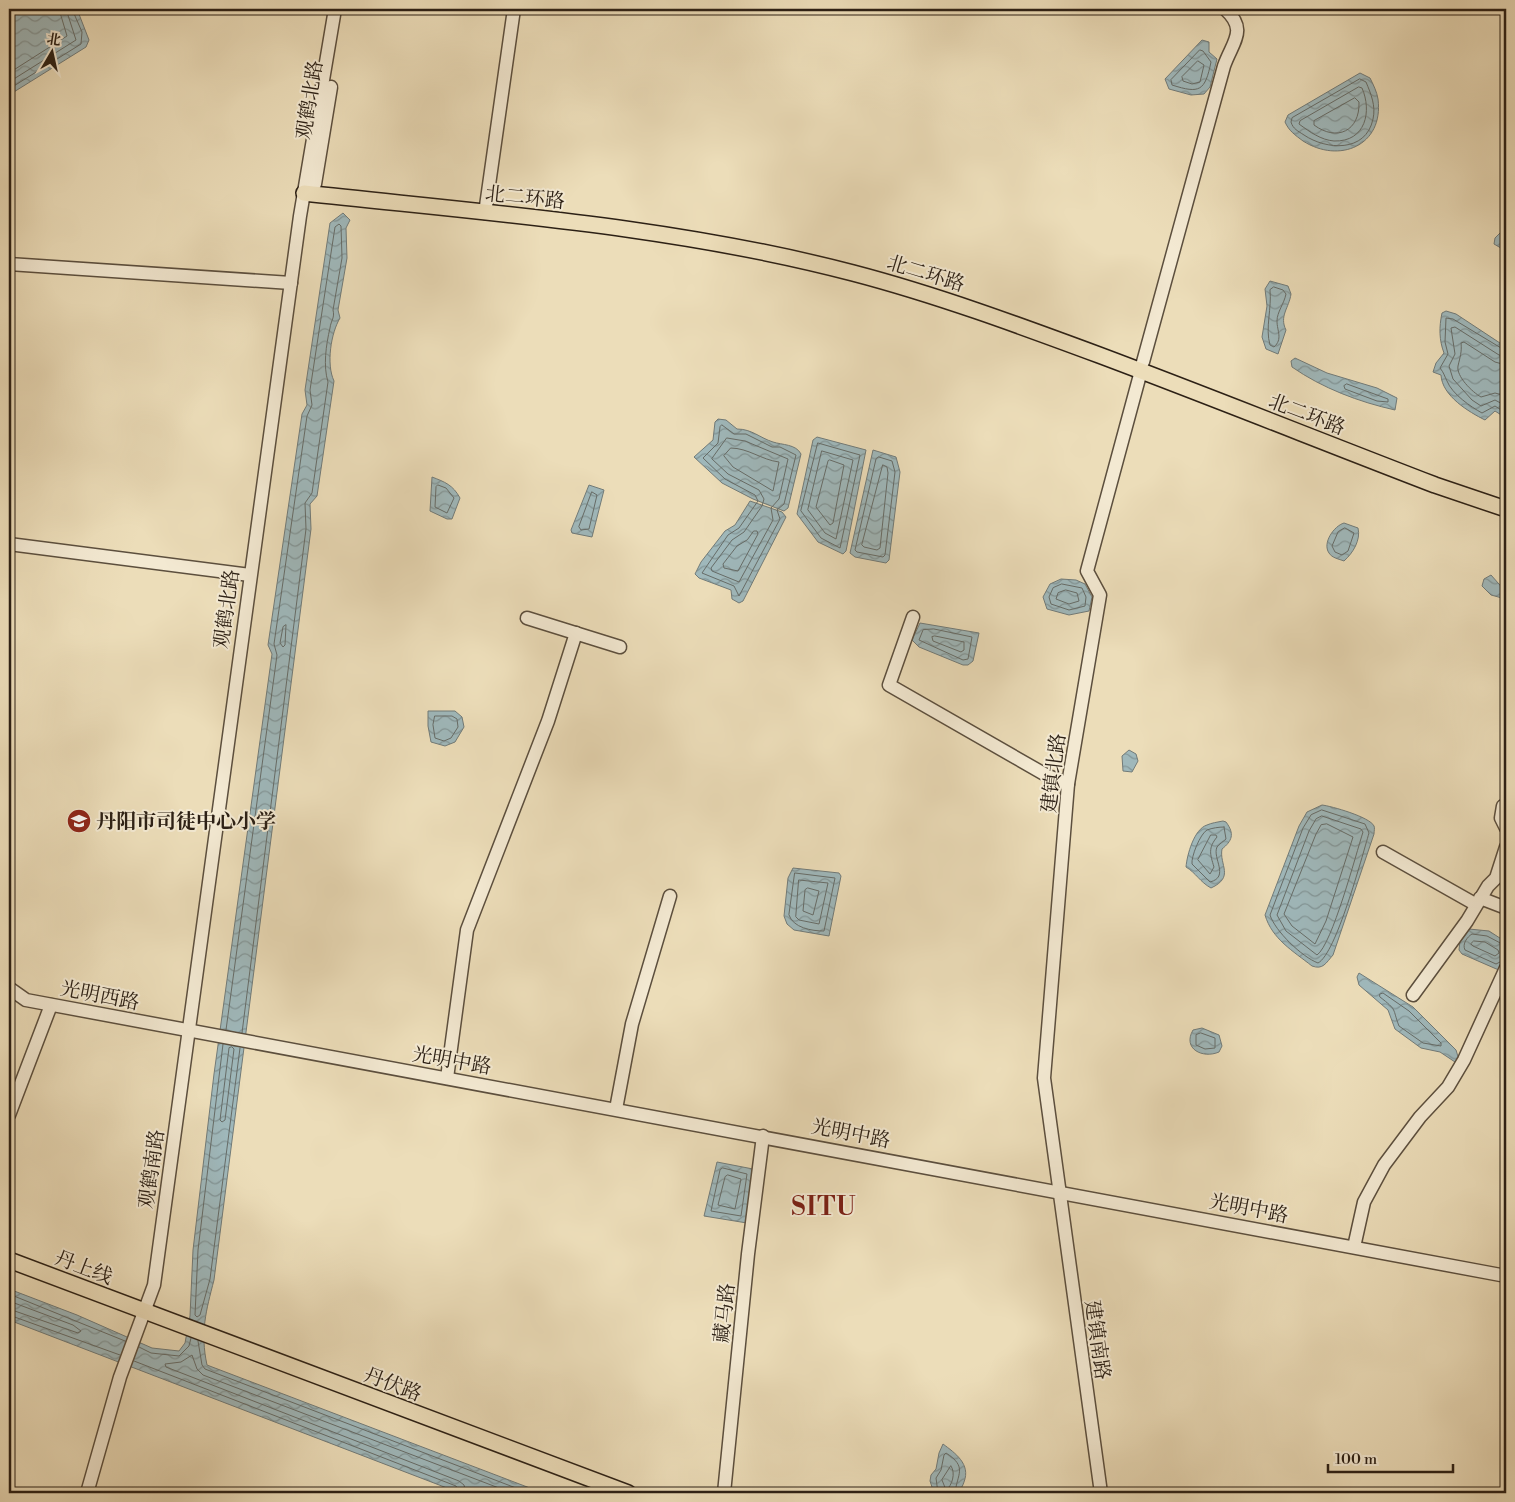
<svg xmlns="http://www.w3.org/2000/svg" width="1515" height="1502" viewBox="0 0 1515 1502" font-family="'Libre Bodoni','Noto Serif SC',serif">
  <defs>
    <pattern id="water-waves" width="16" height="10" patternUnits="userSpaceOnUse" patternTransform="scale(1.25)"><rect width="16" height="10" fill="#9fb8bb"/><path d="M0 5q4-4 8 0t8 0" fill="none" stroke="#829597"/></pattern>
  </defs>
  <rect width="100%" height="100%" fill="#ecddb9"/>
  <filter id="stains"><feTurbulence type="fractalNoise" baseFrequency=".004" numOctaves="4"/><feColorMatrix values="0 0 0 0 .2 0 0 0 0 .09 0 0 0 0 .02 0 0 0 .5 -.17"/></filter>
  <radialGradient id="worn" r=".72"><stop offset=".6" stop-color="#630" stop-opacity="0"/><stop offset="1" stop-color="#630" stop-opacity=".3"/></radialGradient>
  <g fill="url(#water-waves)" stroke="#717b79">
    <polygon points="15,9 77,9 89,40 86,47 9,95 9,18"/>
    <polygon points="1202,40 1209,42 1209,52 1217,59 1210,87 1204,94 1191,95 1169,89 1165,79"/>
    <path d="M1360,73L1370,78C1373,84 1377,92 1378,99C1384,146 1339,164 1303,141C1295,135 1289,131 1285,122L1288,115Z"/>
    <path d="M343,213L350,220L346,228L347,258L338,310L340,318C331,333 326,364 334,381L317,496L310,504L311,529L214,1280C206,1311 200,1332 207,1365L543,1493H460L9,1320V1289L77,1315L152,1348L179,1351L185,1343L190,1316L193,1250L214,1074L272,654L268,645L302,414L307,405L305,390L330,223Z"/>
    <polygon points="1506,227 1506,251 1494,244 1495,238"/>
    <path d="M1270,281L1288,286L1291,294C1289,308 1279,316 1286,330L1278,354L1266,349L1262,337L1267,306L1265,289Z"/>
    <path d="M1446,311L1456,314L1506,347V418L1495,411L1485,420C1469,412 1442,396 1441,375L1433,372L1436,363L1444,353C1439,340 1439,327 1442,313Z"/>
    <path d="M1295,358L1327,373L1377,388L1397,398L1395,410C1359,402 1322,388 1292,367L1291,361Z"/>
    <path d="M718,419L726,420L737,429C752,429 760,438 773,442C782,445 796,444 801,454L788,508L784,511L753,499L722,483L694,457L713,440L715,422Z"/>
    <polygon points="817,437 866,450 846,551 843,554 818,542 797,514 813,440"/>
    <polygon points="873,450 896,457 900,472 889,560 886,563 855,557 850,553"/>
    <path d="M432,477C445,482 453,485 460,498L452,519H447L430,511Z"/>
    <polygon points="589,485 604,490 592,537 572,533 571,530"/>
    <polygon points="750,501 782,512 786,517 743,601 739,603 732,599 731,590 699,578 695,574 701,562 725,531 735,525"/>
    <path d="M1344,523L1358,528C1361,540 1353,553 1344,561C1339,559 1332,558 1329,553C1322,543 1334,526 1344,523Z"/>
    <polygon points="1491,575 1506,592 1502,598 1491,595 1482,586 1484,579"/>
    <polygon points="1061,579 1076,580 1085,584 1092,597 1089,611 1069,615 1047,609 1043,597 1050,584"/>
    <polygon points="920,623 979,633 973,661 968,665 963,665 919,647 912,640"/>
    <polygon points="428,711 455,711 462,717 464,727 455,742 445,746 431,742 428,726"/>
    <polygon points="1129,750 1136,754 1138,761 1132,772 1123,771 1122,756"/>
    <path d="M1322,805C1331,806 1370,817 1374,826C1375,828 1374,831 1374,834L1333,955C1326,963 1323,970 1312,966C1293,951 1272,939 1265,915L1299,826L1307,812Z"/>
    <path d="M1223,821L1226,822C1235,834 1232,841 1222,849C1219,865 1235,877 1211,888C1200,882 1196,873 1186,867C1187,855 1194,829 1207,825C1211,823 1218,822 1223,821Z"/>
    <polygon points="793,868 839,873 841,876 829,936 794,930 787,924 784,916 788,878"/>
    <polygon points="1469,929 1489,931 1506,942 1506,959 1501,971 1462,954 1459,950 1460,940"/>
    <polygon points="1359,973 1413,1007 1456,1050 1459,1060 1458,1064 1440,1052 1421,1048 1395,1029 1388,1010 1359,985 1357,977"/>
    <path d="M1202,1028L1219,1035L1222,1046L1219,1052C1203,1059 1182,1049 1193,1030Z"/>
    <polygon points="717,1162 753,1169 747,1223 704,1216"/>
    <path d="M943,1444C955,1453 971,1464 964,1482C963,1486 960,1489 959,1493H934L930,1481L931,1475L936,1469L939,1453Z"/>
  </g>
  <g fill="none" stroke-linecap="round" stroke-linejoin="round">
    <g stroke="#666c68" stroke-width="1">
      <path d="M1200,50L1203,51L1211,62C1205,91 1200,94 1172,85L1171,80Z"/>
      <polygon points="1198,61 1204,65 1200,82 1192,84 1183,81 1182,77"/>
      <polyline points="9,73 67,36 59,9"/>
      <path d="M1360,79L1366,82C1371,94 1376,106 1373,119C1366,153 1326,150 1304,135C1298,131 1293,129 1291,122L1292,118Z"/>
      <polyline points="9,82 76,40 66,9"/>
      <path d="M1359,87L1362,88C1372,111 1366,142 1334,141C1321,140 1310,132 1299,124L1300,121Z"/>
      <polyline points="9,89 81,44 82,32 72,9"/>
      <path d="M1355,98L1359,102C1360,131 1337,142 1314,125V121Z"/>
      <path d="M1274,287L1283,290L1286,294C1284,304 1277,312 1277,321C1277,331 1283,339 1274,347L1270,345C1265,328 1272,308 1270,290Z"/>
      <path d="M1506,351L1453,319L1446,318L1445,342L1448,354L1440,368C1444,373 1444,375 1447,381C1452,394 1471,407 1482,413L1495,406L1506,413"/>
      <polyline points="1506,357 1499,355 1455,327 1451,328 1455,354 1449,366 1453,379 1472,400 1481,406 1495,400 1506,406"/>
      <path d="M1506,365L1495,362L1464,342L1461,343C1462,352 1460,357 1458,366C1456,376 1472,392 1481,397L1495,393L1506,396"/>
      <polygon points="1347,384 1388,399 1388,402 1377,401 1345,389 1344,386"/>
      <polygon points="722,425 734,434 746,434 772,447 780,447 796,455 784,504 777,510 780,519 739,596 734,586 702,573 728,535 739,528 758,501 755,495 725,479 703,458 718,443 720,427"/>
      <polygon points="727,438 745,441 788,459 779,499 771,508 773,520 739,582 712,571 711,568 732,540 744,532 762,506 764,499 759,490 728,474 712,459"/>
      <polygon points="818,443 860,455 840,548 821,538 801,511"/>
      <path d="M731,448C748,448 762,460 779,462L773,491L733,467L724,456Z"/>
      <polygon points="822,451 853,460 836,539 825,533 808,510"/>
      <polygon points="879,457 892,461 895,472 885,555 883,557 857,552 855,550 876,459"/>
      <polygon points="830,460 844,465 833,523 830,525 816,507 828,461"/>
      <polygon points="883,465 887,467 888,473 880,548 877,550 864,547 862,545"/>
      <polygon points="438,485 446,488 454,498 447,513 435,507 436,487"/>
      <polygon points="592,492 597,495 589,529 581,530 579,527"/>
      <polygon points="1345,528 1354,533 1348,551 1342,555 1335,552 1332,546 1338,532"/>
      <polygon points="754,531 757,531 758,534 738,571 724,568 723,564 737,546 747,540"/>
      <polygon points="1062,584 1082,588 1086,597 1085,606 1069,610 1051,604 1049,597 1053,588"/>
      <polygon points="1066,590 1077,593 1079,601 1069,604 1056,599 1058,593"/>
      <polygon points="286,625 285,645 283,647 280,643 283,627"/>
      <polygon points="934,629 972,637 968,659 963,660 919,640 923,630"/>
      <polygon points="935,636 964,642 964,650 961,652 933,641 932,637"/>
      <polygon points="435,716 452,716 457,719 458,727 451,738 444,741 435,738 433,725"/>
      <path d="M1322,810L1365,824L1369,833C1362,857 1336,954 1318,963C1302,957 1275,931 1270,915L1303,828L1311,815Z"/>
      <path d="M1322,816L1361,829L1363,832C1356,854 1332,945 1317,955L1286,931L1277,915L1309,831L1316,819Z"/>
      <polygon points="1327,824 1353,837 1326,921 1315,944 1292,926 1284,914 1316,834 1321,825"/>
      <path d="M1224,827L1226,839C1224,841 1219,844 1217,847C1212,858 1230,877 1210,882L1192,864C1191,857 1200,834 1207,830C1212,828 1219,827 1224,827Z"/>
      <path d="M1211,835H1216L1217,837C1208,848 1210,854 1214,867L1210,874L1198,860Z"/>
      <path d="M795,873L835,878L824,931C812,931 793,928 789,915Z"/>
      <polygon points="799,880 828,883 819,924 799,920 796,917"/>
      <polygon points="808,888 819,891 813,915 803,911 805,890"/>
      <polygon points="1474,941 1485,942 1498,950 1499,953 1495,956 1473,946 1471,944"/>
      <path d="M1506,946L1487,936L1472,934C1467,937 1462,944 1465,950L1496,964L1506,959"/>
      <path d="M1380,994L1383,993L1409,1011L1441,1043V1046L1423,1043L1399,1026C1392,1008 1398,1011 1380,997Z"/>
      <path d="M226,1030L277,655L274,644L307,416L312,405L310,390L335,227L339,224L341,226L342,258L333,310C335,318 331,320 330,328C326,345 323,366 328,382L312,493L305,503L306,529L242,1033"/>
      <polygon points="1201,1033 1215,1038 1215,1048 1205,1049 1196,1045 1196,1035"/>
      <polyline points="223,1044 198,1250 195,1315 197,1317 200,1315 210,1279 240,1048"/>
      <polygon points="232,1047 234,1049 225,1120 222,1122 220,1120 229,1048"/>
      <polygon points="723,1168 747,1174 741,1216 711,1211 720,1170"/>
      <polygon points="728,1175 741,1179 735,1209 718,1205 725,1177"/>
      <polyline points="9,1294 125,1341"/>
      <polyline points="9,1301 73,1325 81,1331 78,1333 9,1309"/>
      <polyline points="9,1315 120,1355"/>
      <polyline points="198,1341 202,1365 205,1369 529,1493"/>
      <polyline points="139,1347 151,1353 179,1356 189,1346 191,1338"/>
      <polyline points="134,1361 456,1486 460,1493"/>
      <path d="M951,1466C956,1473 952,1486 946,1490L942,1480Z"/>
      <polyline points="466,1493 464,1485 459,1481 166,1367 165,1364 181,1362 192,1355 197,1369 203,1375 512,1493"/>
      <path d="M938,1493L936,1478L941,1470L944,1455L946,1453C968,1467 957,1474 955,1493"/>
    </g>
    <g stroke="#5c4f3e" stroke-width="15">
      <g id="minor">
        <polyline points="304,193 315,184 331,87"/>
        <polyline points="485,213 514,9"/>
        <polyline points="9,264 291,283"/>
        <path d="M1143,362L1224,66C1233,41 1248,30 1225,9"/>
        <polyline points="9,544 250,575"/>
        <polyline points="913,617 889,685 1046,775 1068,784"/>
        <polyline points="527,618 620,647"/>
        <polyline points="1503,806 1501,818 1506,828"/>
        <polyline points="1383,852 1475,904"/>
        <polyline points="1480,898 1506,908"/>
        <polyline points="9,988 26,1000 1506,1276"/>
        <polyline points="1413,995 1467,921 1488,886 1496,878 1506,847"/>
        <polyline points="447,1078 467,930 548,721 576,633"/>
        <polyline points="616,1109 632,1024 670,896"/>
        <polyline points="9,1115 51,1005"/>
        <polyline points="1354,1247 1364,1202 1384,1165 1420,1117 1448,1087 1464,1060 1506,968"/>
        <polyline points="87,1493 120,1377 154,1285 300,216 335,9"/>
        <polyline points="724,1493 748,1254 763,1136"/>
        <polyline points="1101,1493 1044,1078 1068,784 1100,595 1087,571 1141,371"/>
      </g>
    </g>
    <g stroke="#2c2015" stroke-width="18">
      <g id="major">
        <path d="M304,193C487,213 674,226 853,273C937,295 1018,325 1099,355C1211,397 1323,442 1435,485L1506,509"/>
        <polyline points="9,1260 628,1493"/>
      </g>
    </g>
    <use href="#minor" stroke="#f3e9d2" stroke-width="12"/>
    <use href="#major" stroke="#ecddb9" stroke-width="15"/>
  </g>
  <defs>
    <g id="school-disc" transform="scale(1.25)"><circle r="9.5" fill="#8f2418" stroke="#f3e9d2"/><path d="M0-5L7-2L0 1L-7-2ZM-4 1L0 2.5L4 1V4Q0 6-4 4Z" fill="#fff"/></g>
  </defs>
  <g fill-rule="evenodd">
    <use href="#school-disc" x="79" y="821"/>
  </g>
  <g text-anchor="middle" stroke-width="4" stroke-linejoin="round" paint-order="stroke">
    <g font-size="20" fill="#2c2015" stroke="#f3e9d2">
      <text transform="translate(309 100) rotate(-81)" y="7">观鹤北路</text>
      <text transform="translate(525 197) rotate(6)" y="7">北二环路</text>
      <text transform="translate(926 273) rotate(17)" y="7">北二环路</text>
      <text transform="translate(1307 414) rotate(21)" y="7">北二环路</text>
      <text transform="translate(226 609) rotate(-82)" y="7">观鹤北路</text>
      <text transform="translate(1053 773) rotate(-83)" y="7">建镇北路</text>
      <text transform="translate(100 995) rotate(11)" y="7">光明西路</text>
      <text transform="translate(452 1060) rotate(10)" y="7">光明中路</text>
      <text transform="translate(851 1133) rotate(11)" y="7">光明中路</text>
      <text transform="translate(151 1169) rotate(-82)" y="7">观鹤南路</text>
      <text transform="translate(1249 1208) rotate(11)" y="7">光明中路</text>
      <text transform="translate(84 1267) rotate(21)" y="7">丹上线</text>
      <text transform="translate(724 1313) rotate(-84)" y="7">藏马路</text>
      <text transform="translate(1098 1340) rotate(82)" y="7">建镇南路</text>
      <text transform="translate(393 1384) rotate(21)" y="7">丹伏路</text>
    </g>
    <g font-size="20" font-weight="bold" fill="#2c2015" stroke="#f3e9d2" text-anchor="start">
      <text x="96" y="828">丹阳市司徒中心小学</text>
    </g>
    <g font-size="25" font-weight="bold" letter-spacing="1" fill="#7a1f14" stroke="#f3e9d2">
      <text x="824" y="1215">SITU</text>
    </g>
  </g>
  <rect width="1515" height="1502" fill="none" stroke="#ecddb9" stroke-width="30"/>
  <rect x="10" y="10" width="1495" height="1482" fill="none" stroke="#2c2015" stroke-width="2.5"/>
  <rect x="15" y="15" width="1485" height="1472" fill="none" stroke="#2c2015"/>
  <g transform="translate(52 52) rotate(9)" stroke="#f3e9d2" stroke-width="4" paint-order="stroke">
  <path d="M0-4L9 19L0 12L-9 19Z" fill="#2c2015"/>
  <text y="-8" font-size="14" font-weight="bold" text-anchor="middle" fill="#2c2015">北</text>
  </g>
  <path d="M1328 1464v8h125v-8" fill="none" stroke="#2c2015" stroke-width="2.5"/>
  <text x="1335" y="1464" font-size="15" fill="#2c2015" stroke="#f3e9d2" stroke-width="4" paint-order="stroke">100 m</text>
  <rect width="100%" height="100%" filter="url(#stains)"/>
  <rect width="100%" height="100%" fill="url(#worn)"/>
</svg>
